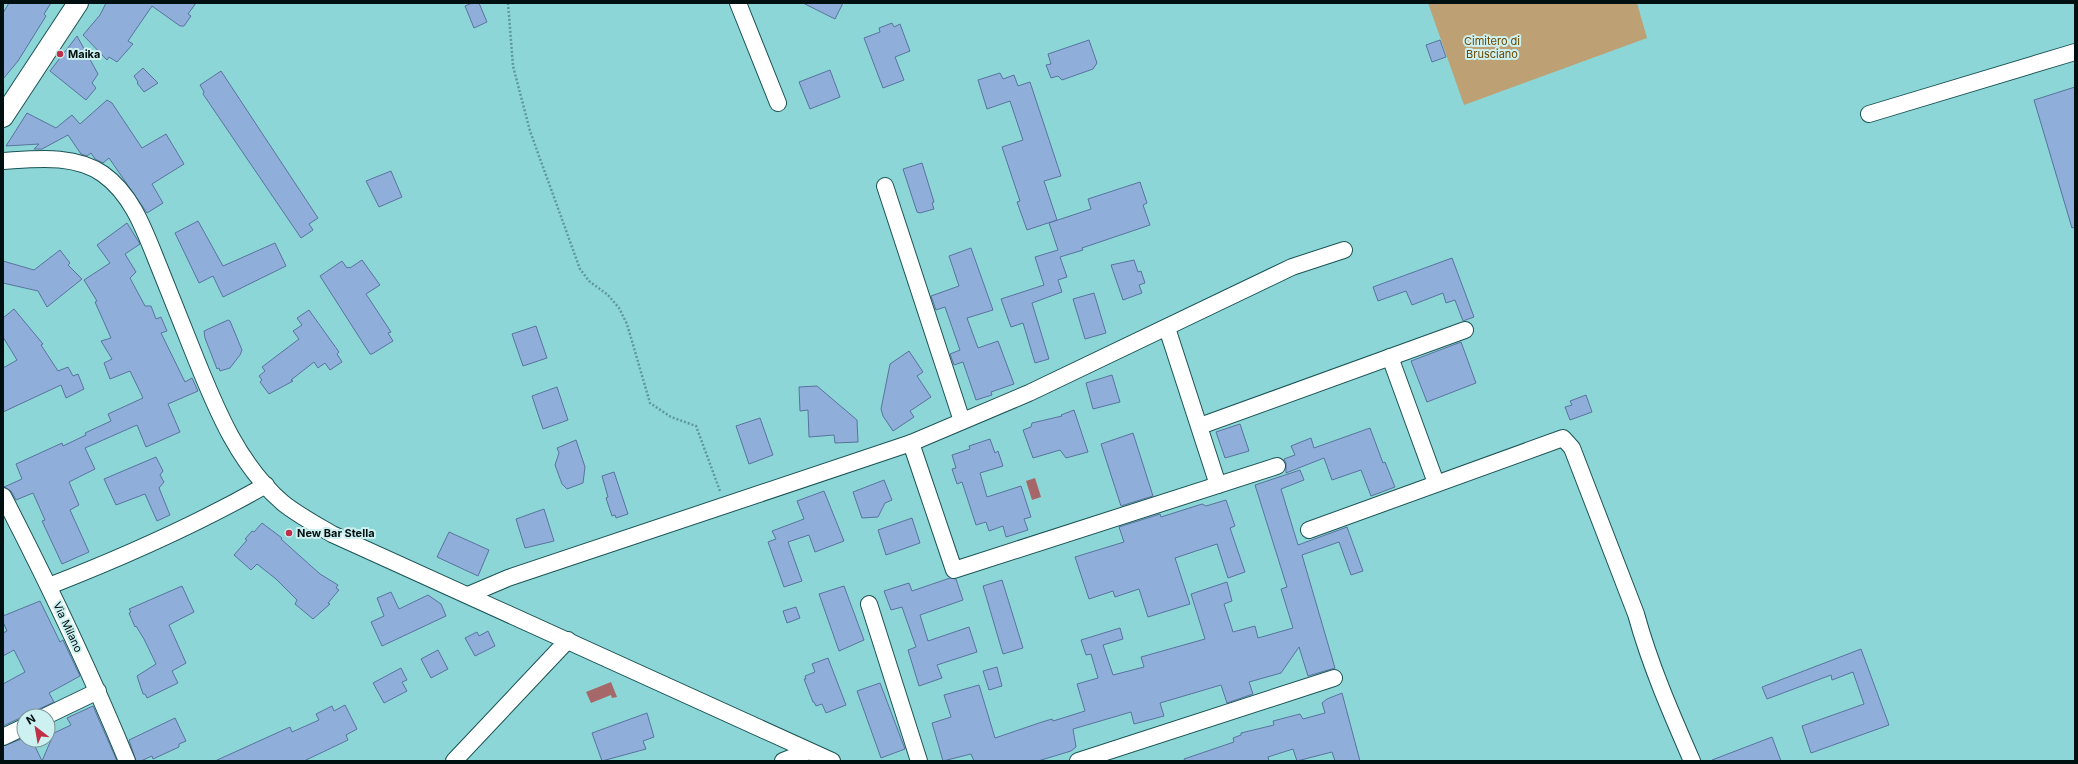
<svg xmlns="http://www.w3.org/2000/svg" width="2078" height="764" viewBox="0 0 2078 764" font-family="Inter,sans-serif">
  <rect width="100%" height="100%" fill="#8dd6d8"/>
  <polygon fill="#bda073" points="1428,3 1637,3 1647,38 1464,105"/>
  <g fill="#a66769">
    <polygon points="1035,478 1041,497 1032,500 1026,481"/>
    <polygon points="611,682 617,697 612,698 611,695 591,703 586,692"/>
  </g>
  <g fill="#8faeda" stroke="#58749d">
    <polygon points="9,3 51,3 44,14 46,16 18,61 3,79 3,13"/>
    <polygon points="106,3 196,3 188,14 191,16 184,26 180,26 152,6 128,41 133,44 117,62 109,57 107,60 83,35 100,15"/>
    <polygon points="472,3 479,3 487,22 474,28 465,6"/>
    <polygon points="803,3 843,3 835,19"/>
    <polygon points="892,23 894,27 900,24 910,51 895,57 904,80 883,88 864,38 880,32 879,28"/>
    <polygon points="77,36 98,74 92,83 96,88 86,100 50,71"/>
    <polygon points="1089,40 1097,63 1093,69 1062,80 1058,76 1051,78 1046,65 1051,64 1048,54"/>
    <polygon points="1440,40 1446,57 1432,62 1426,45"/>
    <polygon points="143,68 158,83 144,92 137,83 138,82 134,76"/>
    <polygon points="830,70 840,97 810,109 799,82"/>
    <polygon points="221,71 318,218 309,224 313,230 301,238 203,94 204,92 200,85"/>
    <polygon points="1000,73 1003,79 1014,75 1018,86 1030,82 1061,176 1044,181 1057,220 1027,230 1017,202 1020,201 1002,147 1023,140 1010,101 987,109 978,80"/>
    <polygon points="2075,87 2075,227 2072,228 2034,100"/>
    <polygon points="107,100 112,103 142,148 166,134 184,164 152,184 163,203 147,213 109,158 103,163 95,159 91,153 87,156 81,154 68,135 42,149 34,149 39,144 6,146 27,113 56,128 72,115 80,124"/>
    <polygon points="922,163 934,202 932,203 934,209 920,213 917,212 903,169"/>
    <polygon points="391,171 402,197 379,207 366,181"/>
    <polygon points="1140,182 1147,203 1143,205 1150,225 1082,248 1083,250 1060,257 1067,277 1058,280 1062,292 1032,303 1049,359 1035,363 1023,323 1011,327 1001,299 1044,285 1035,257 1058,250 1049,223 1091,209 1088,199"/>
    <polygon points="198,221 223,266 275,243 286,266 223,297 213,276 199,283 175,233"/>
    <polygon points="127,223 140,244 125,254 136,272 130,278 145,306 151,306 156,319 161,317 167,331 161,333 185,382 192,378 198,391 168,404 180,432 146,447 137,425 85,448 95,469 69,482 79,505 70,510 89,552 62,564 42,521 45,520 33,493 16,500 11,491 4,487 22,479 16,464 62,443 63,446 86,435 85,433 111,421 108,414 143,398 130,371 110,379 104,363 112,359 101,341 111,338 95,302 97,301 84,280 110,263 97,245"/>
    <polygon points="971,248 993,310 967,318 978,348 998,341 1014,384 991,392 992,395 976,400 963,362 954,365 950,354 960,350 945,307 936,310 931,296 959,286 949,256"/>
    <polygon points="60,250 70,263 68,265 82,279 47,307 38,291 3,283 3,261 34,270"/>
    <polygon points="1452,258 1474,317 1463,321 1455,300 1446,303 1443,293 1412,305 1406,291 1378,301 1373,287"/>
    <polygon points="362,260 380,285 366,294 391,332 388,333 393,341 372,354 370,354 320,276 342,261 347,268 349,267 350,268"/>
    <polygon points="1134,260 1138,272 1141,271 1145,283 1139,285 1142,293 1123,300 1111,265"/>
    <polygon points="1094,293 1106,333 1085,339 1073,299"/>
    <polygon points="14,309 43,344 41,345 58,371 68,367 73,376 78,374 84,389 66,398 61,385 3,412 3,368 17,360 3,337 3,318"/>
    <polygon points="309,310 339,352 337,354 342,362 330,370 325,363 318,368 314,362 291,380 293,381 269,394 260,382 262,380 259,376 265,371 262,367 299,339 293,331 302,325 297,318"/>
    <polygon points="228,320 230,321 242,350 240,355 230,368 220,371 219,368 217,369 205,338 204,331"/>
    <polygon points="536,326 547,358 523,366 512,334"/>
    <polygon points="1461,342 1476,383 1427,402 1411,361"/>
    <polygon points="909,351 923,372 917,376 931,397 910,411 914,417 893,431 883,416 881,409 890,364"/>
    <polygon points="1112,375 1120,402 1093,409 1086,383"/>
    <polygon points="817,386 857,420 858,442 835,443 834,435 809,437 808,410 800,411 799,387"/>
    <polygon points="557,387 568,420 543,429 532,396"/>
    <polygon points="1586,395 1592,412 1570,420 1565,407 1572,405 1570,401"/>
    <polygon points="1074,410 1088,452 1066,458 1060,450 1033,458 1023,430 1031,427 1032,423 1062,416 1061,415"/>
    <polygon points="760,418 773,455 749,464 736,426"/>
    <polygon points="1240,424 1249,451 1225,458 1216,432"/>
    <polygon points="1370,428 1383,463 1385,462 1395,487 1371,496 1361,470 1332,480 1324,458 1286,473 1286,463 1284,459 1295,455 1291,446 1311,438 1314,448"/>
    <polygon points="1133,433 1153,496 1121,506 1101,444"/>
    <polygon points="990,439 995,453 998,451 1003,466 980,473 987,497 1021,486 1031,517 1024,519 1028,530 1006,537 1003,526 989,531 986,522 976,525 962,482 957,484 952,469 956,468 952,455 970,449 969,446"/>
    <polygon points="576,440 585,467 583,483 567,489 562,484 555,465 559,453 557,448"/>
    <polygon points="156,457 163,471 160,475 164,482 159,488 170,515 157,521 145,494 116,505 104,479"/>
    <polygon points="1300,470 1304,480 1281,489 1298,545 1347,527 1363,571 1351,575 1339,542 1302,555 1335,668 1308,676 1299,647 1281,673 1249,682 1253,694 1227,703 1221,685 1160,703 1164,716 1134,724 1131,712 1073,729 1076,747 1071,751 1038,761 974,761 971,754 943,761 932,723 951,717 944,695 979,685 995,738 1042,722 1052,719 1053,721 1085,711 1077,684 1098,678 1091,654 1086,655 1081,640 1120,628 1123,639 1103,645 1113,675 1144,667 1141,657 1205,639 1191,594 1227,582 1232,601 1224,604 1233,632 1255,626 1258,638 1293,628 1281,589 1287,587 1255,485"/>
    <polygon points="614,472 628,514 616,518 615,515 612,516 606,498 608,497 602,476"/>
    <polygon points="884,480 892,500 885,503 878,517 862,518 853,492"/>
    <polygon points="824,491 844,541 815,552 809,535 788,542 802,581 784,587 768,542 776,539 772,531 804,519 797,501"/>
    <polygon points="1226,500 1235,526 1230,528 1245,572 1228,578 1217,544 1175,558 1190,604 1148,617 1139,589 1115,597 1113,591 1089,599 1075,557 1124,542 1119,527 1160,514 1161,517 1202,504 1206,506"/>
    <polygon points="544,509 554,541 525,548 516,519"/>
    <polygon points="912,518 920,543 886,555 878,530"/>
    <polygon points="262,523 282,538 281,539 320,574 338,585 336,588 339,590 328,603 330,604 313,619 295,604 297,600 276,579 257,564 251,570 234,555 247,540 245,539 252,531 254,532"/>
    <polygon points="449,532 489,550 478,576 437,557"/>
    <polygon points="950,578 956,579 963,600 920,615 928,641 969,627 977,652 937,665 942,678 919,686 908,650 916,647 902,607 891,610 884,591 909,583 912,591"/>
    <polygon points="1002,580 1023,648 1003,654 983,586"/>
    <polygon points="182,586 194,612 169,625 186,663 172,671 178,683 147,698 145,694 143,694 137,676 156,664 144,639 136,626 135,627 129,613 131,612 129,609"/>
    <polygon points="844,586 864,640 839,651 819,594"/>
    <polygon points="391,592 399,609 428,595 441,604 446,616 382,646 371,622 384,616 377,598"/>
    <polygon points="40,601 60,642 63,640 80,676 49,693 54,702 3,726 3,684 25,672 14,650 3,656 3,633 7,631 3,622 3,616"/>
    <polygon points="796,607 800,618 787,623 783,611"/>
    <polygon points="488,631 495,646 475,656 465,638 477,632 479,636"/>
    <polygon points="1861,649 1889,725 1811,753 1802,726 1864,704 1853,672 1832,680 1831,675 1767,699 1762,687"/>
    <polygon points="438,650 448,669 431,678 421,659"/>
    <polygon points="828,658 846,705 826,713 822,704 816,706 814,702 813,702 804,679 806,679 805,676 815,672 812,664"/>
    <polygon points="997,667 1002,686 989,690 983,671"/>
    <polygon points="401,668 407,680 402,682 407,691 384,703 373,683"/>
    <polygon points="880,683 905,749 881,758 857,691"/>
    <polygon points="1342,693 1360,761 1335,761 1332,752 1297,761 1293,749 1268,757 1269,761 1185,761 1184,759 1234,742 1233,738 1241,735 1241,733 1274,725 1273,721 1300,714 1303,719 1325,713 1322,703 1327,699"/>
    <polygon points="345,705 357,729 346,735 348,740 304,761 215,761 290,727 292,732 319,720 316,714 332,706 334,711"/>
    <polygon points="93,706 117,761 3,761 3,746 24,738 24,740 32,740 42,761 54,733 71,725 67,718"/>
    <polygon points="647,713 654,737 643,741 646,749 602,761 592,733"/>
    <polygon points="175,718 186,741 179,744 179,747 153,759 152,756 141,761 136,761 129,740"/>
    <polygon points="1772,737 1781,761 1713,761 1712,760"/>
  </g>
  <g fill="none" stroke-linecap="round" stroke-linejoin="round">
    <g stroke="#1b5455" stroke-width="18">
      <g id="minor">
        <polyline points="738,3 778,103"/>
        <polyline points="1869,114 2075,52"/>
        <path d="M3,161C36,159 74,154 103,174C134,196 146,235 160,269C172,299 184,329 196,359C217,411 239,465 283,503C298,515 315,524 332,534L832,761"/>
        <polyline points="885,186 962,421"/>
        <polyline points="1167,328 1218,485"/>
        <polyline points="1390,357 1436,483"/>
        <polyline points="1200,426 1465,330"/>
        <polyline points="911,443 954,570 1277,466"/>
        <path d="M3,496C48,583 90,671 127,761"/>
        <path d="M1309,530L1563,438L1572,448L1636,614C1650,665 1671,713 1692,761"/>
        <path d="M49,586C126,556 194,526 266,485"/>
        <polyline points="468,595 508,578 911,443 1029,393 1292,267 1344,250"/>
        <polyline points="869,604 919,761"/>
        <polyline points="46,716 98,691"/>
        <polyline points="3,737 24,727"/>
        <polyline points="454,761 568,640"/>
        <polyline points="783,761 809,751"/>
        <polyline points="1078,761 1334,678"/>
      </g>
    </g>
    <g stroke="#1b5455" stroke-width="22">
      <polyline id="tertiary" points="3,117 78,3"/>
    </g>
    <polyline stroke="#609798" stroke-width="2.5" stroke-dasharray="2 2" stroke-linecap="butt" points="508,3 513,66 530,131 580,269 589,281 608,295 619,308 627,324 650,403 671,417 696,426 720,491"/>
    <use href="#minor" stroke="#fff" stroke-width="16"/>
    <use href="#tertiary" stroke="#fff" stroke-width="20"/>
  </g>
  <g fill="#bf2f45" stroke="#cdf0f0" stroke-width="1.5">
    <circle cx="60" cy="54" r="4"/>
    <circle cx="289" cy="533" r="4"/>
  </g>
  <g text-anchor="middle" stroke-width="4" stroke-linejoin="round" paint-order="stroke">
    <g font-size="11" fill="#6a4800" stroke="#cdf0f0">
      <text x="1492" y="45">Cimitero di<tspan x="1492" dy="13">Brusciano</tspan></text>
    </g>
    <g font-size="11" font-weight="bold" fill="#001011" stroke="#cdf0f0" text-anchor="start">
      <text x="68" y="58">Maika</text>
      <text x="297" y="537">New Bar Stella</text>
    </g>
    <g font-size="11" fill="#001011" stroke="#cdf0f0">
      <text transform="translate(68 627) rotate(65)" y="4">Via Milano</text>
    </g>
  </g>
  <rect width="2078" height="764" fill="none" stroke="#001011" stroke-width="8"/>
  <g transform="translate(36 728) rotate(329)"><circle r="19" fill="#cdf0f0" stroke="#7b9697"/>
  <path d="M0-3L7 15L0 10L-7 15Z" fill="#bf2f45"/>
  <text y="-6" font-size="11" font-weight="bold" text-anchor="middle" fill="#001011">N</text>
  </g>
</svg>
